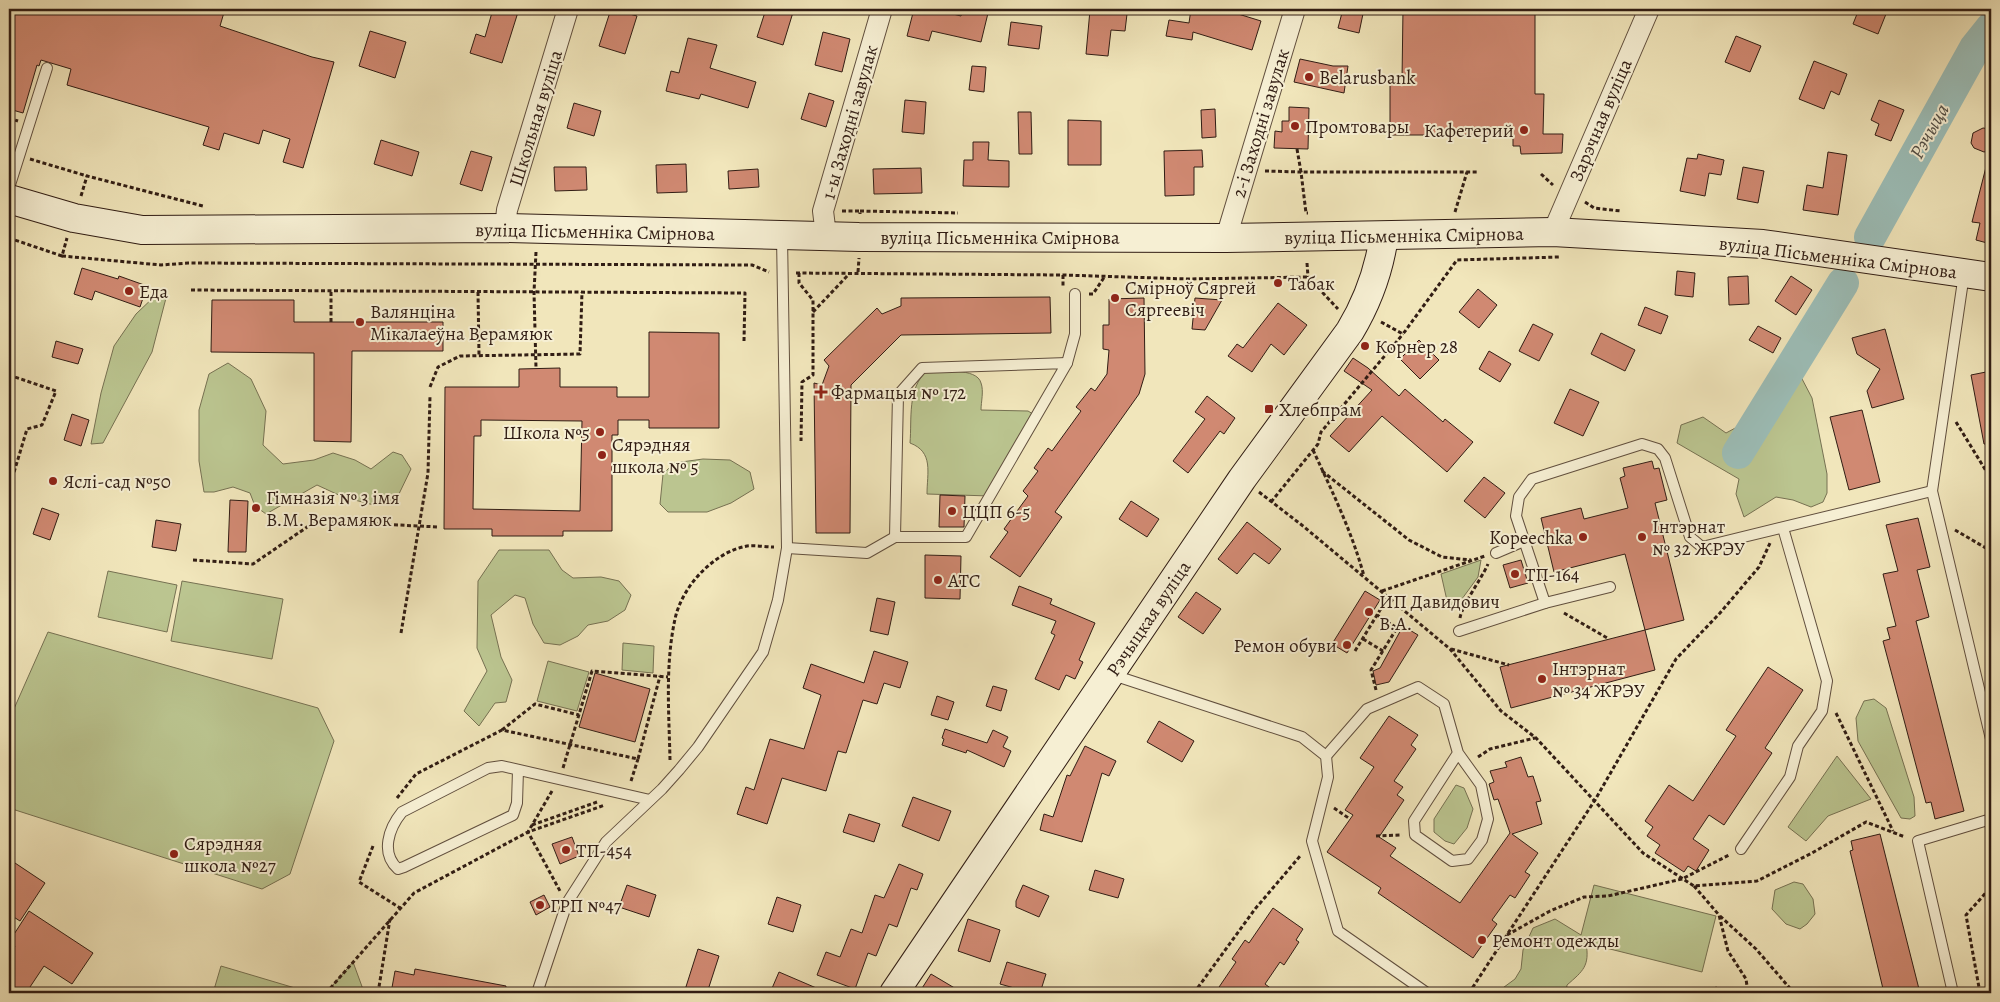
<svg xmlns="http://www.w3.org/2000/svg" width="2000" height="1002" viewBox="0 0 2000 1002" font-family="Alegreya,serif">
  <rect width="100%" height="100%" fill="#f1e6bb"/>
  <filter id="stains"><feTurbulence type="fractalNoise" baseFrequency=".004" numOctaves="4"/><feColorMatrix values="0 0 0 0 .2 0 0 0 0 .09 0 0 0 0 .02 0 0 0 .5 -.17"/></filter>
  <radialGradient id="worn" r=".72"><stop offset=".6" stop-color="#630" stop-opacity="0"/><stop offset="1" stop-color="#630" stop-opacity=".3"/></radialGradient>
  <g fill="#bbc590" stroke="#767152">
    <polygon points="157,294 166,298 152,352 103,443 91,444 101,393 114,346 136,314"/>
    <polygon points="228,363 251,379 266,411 263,445 283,464 314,460 333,453 355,460 371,469 393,452 402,455 411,469 397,498 374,505 343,497 317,485 266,514 255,506 250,493 233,487 214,492 204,492 199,461 199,410 209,374"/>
    <path d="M927,371C940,372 977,367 981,383C984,391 981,402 981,410L1028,411L1033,414L990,496L927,494C927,473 934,452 910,443C912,419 907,388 927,371Z"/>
    <polygon points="1777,373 1800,375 1812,398 1827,474 1827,493 1823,502 1811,507 1793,500 1776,497 1744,517 1736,494 1739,479 1677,443 1681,425 1703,417 1726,433 1739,426 1765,386"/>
    <polygon points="703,459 730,460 750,472 754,489 731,503 707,512 668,512 660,504 663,474 674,463"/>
    <polygon points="499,550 549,550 562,570 573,578 601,577 619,581 631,595 625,610 608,621 588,625 578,636 560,645 544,643 533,624 525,598 515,595 491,615 501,657 512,680 506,702 495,703 479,726 464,711 487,671 477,648 478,581"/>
    <polygon points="1481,560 1478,577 1459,603 1448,605 1441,574"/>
    <polygon points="108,571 177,585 167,632 98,617"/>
    <polygon points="182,581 283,599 272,659 171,641"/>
    <polygon points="48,632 318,708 334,741 290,874 262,889 9,808 9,720"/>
    <polygon points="623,643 654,646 653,673 622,670"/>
    <polygon points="548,661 589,672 577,711 537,701"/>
    <polygon points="1874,699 1886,708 1914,797 1915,816 1910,819 1901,818 1858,741 1856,718 1864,701"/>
    <polygon points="1837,756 1871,799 1828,816 1806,841 1788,827"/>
    <polygon points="1456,785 1464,788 1473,809 1467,828 1454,844 1445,841 1434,832 1434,819"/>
    <polygon points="1794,882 1803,884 1813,899 1815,914 1807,924 1800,929 1786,924 1772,909 1775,890"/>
    <path d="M1594,885L1716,916L1702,972L1586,943C1590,966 1583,971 1567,985L1566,993H1496L1515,979L1521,969L1523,950L1533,928L1555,919L1581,935Z"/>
    <polygon points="353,962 364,992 326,993"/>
    <polygon points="221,966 295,988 293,993 213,993"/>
  </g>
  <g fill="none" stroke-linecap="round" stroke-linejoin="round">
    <g stroke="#9cbeb8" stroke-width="32">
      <polyline points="1870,237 1975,48 1991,28"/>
      <polyline points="1738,453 1843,283"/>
    </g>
  </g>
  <g fill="#d08972" stroke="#311d14" fill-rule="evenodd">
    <polygon points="9,9 225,9 220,26 312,57 334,62 303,168 283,162 290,139 263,130 259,144 224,133 219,150 203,145 209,127 67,85 71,69 41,60 39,66 37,65 23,113 9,109"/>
    <polygon points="493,9 519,9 502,63 470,53 476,34 485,37"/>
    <polygon points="611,9 637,16 625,54 599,46"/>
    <polygon points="766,9 794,9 783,45 757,37"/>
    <polygon points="914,9 933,9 961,16 963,9 989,9 981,42 932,31 929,41 907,36"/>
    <polygon points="1191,9 1222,9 1261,21 1252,50 1193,32 1192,40 1166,36 1169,20 1189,23"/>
    <polygon points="1343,9 1364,9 1359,33 1338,28"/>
    <polygon points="1403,9 1535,9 1535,94 1544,94 1543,134 1563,134 1562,153 1521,154 1520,146 1513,146 1513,135 1390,135 1390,80 1402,80"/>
    <polygon points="1859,9 1888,9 1878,34 1853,24"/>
    <polygon points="1090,10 1127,14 1125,31 1111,30 1108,56 1086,54"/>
    <polygon points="1011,22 1042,26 1039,49 1008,45"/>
    <polygon points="370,31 406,42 395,78 359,66"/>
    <polygon points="823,32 850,39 842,72 815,65"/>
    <polygon points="1736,36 1761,46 1750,72 1725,62"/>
    <polygon points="688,38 717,45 710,68 756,82 748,108 701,94 699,99 666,91 671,71 679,73"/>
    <polygon points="1300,59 1333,66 1348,66 1344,93 1294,82"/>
    <polygon points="1814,61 1847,74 1839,95 1831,91 1824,109 1799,99"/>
    <polygon points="972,66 986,67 984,92 969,90"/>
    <polygon points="809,93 834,101 826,127 801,119"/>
    <polygon points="905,100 926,102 924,134 902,132"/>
    <polygon points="1879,100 1904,110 1891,141 1875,135 1879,124 1871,120"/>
    <polygon points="574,103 601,111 594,136 567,128"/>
    <polygon points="1289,107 1309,108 1308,149 1274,148 1275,131 1282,132 1282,121 1289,121"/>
    <polygon points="1215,109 1216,137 1202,138 1201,110"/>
    <polygon points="1018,112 1031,112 1032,154 1019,154"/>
    <polygon points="1068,120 1101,121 1101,165 1068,165"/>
    <polygon points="1983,128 1991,129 1991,150 1984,152 1974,148 1971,143 1973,133"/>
    <polygon points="381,140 419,152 412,176 374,164"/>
    <polygon points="973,142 989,142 988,160 1009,161 1009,187 963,186 964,160 973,160"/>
    <polygon points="1202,150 1203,167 1194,167 1194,195 1165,196 1164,151"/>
    <polygon points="471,151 492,157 482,191 460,184"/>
    <polygon points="1828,152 1847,155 1838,215 1803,210 1807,185 1823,188"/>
    <polygon points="1698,154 1724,160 1721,175 1709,173 1705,196 1680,191 1687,158 1697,159"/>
    <polygon points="686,164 687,192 657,193 656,165"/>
    <polygon points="554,167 586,167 587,190 555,191"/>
    <polygon points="1743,167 1764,171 1758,203 1737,199"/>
    <polygon points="1986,167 1991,168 1991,244 1976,240 1980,223 1972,222"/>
    <polygon points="921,168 922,193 874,194 873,169"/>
    <polygon points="758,169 759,187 729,189 728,171"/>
    <polygon points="82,268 118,279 119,276 147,286 140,307 95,291 92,300 74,294"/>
    <polygon points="1677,271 1695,273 1693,297 1675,295"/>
    <polygon points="1748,276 1749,304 1729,305 1728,277"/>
    <polygon points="1791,276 1812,290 1796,315 1775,301"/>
    <polygon points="1478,289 1497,305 1479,328 1459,312"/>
    <polygon points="1050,297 1051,333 901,335 851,385 850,533 816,533 814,383 822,385 829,366 824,360 877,308 882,314 901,306 901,298"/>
    <polygon points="1144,298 1145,374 1139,394 1055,512 1062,517 1020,577 990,557 1008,532 1004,529 1028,496 1023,491 1038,471 1034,468 1048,448 1052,451 1081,411 1076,407 1091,388 1095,391 1107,374 1109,350 1103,349 1103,325 1109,325 1109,299"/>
    <polygon points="1195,298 1222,300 1205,330 1192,329"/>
    <polygon points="212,300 294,300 294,322 443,322 443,351 352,351 351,442 314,441 314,353 211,352"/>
    <polygon points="1278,303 1307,325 1284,355 1271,344 1252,372 1228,356 1237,344 1243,348"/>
    <polygon points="1645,307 1668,316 1661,334 1638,325"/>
    <polygon points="1533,324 1553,334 1539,361 1519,351"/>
    <polygon points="1758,326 1781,338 1773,353 1749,340"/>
    <polygon points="1885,329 1904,399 1872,408 1867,391 1880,369 1857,354 1852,338"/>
    <path d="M649,332L719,333V428H649V420H618V435H612V531H563V536H492V529H444L445,387H519V369L560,368V387H617V397H649ZM481,420L582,421L580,511L473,509L474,436H481Z"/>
    <polygon points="1601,333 1635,350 1625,371 1591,354"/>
    <polygon points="1419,340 1439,360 1420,379 1400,359"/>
    <polygon points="56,341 83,349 78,364 52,357"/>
    <polygon points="1489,351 1511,364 1500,382 1479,369"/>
    <polygon points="1353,358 1368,368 1399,396 1405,389 1443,422 1445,419 1473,442 1447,472 1382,416 1349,452 1330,436 1372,390 1344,371"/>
    <polygon points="1991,371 1991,444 1984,444 1971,375"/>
    <polygon points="1570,389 1599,402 1583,436 1554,423"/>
    <polygon points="1207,396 1235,418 1224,434 1220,431 1188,473 1173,461 1205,419 1195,412"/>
    <polygon points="1862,410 1880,482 1849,490 1830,417"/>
    <polygon points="72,414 89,420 81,446 64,440"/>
    <polygon points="1652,461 1654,469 1659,468 1667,500 1655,503 1684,620 1645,630 1625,554 1554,572 1541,518 1581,508 1584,519 1628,508 1620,478 1625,476 1623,468"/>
    <polygon points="1484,477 1505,493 1485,518 1464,501"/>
    <polygon points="940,495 965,496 964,527 939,527"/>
    <polygon points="230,500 248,501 246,552 228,552"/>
    <polygon points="1131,501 1159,519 1147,537 1119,519"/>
    <polygon points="42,508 59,514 50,540 33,534"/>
    <polygon points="1918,518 1930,567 1917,570 1929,617 1916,621 1964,811 1935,819 1931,802 1926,803 1883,641 1890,639 1887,628 1896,626 1883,574 1898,571 1886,525"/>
    <polygon points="156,520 181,524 176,551 152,547"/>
    <polygon points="1247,522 1281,549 1269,564 1254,553 1237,574 1218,559"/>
    <polygon points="925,555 961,556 960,599 925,598"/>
    <polygon points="1521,560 1528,583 1510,588 1503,565"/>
    <polygon points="1019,586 1052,599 1050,604 1095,623 1079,660 1083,662 1075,679 1066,675 1059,690 1035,679 1055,635 1051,633 1056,621 1012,605"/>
    <polygon points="1365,591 1380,600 1347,653 1332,644"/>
    <polygon points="1196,592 1221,609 1203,634 1178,617"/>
    <polygon points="877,598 895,602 888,635 870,631"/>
    <polygon points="1403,626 1418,635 1389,682 1376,685 1373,671 1380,668"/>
    <polygon points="1645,630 1655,670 1511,708 1500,667"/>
    <polygon points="874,651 908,662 900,688 884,683 877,704 863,700 846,753 838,751 826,791 782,778 767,824 737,814 746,787 754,790 770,739 804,749 821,695 803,688 811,664 864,683"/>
    <polygon points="1768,667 1803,690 1765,748 1772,753 1724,825 1709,815 1693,839 1709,850 1696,871 1688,866 1684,872 1655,853 1660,845 1647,836 1653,827 1645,821 1669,785 1693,801 1736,736 1726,730"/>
    <polygon points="595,673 650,689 635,742 579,727"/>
    <polygon points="993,686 1007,690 1001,711 986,706"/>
    <polygon points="937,696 954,702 948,720 931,715"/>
    <polygon points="1389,716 1418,735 1411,745 1416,749 1394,781 1403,787 1397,795 1404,800 1379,837 1396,848 1390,856 1460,903 1510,833 1498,799 1494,800 1489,784 1494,782 1490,771 1507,767 1505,762 1521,757 1528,777 1533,776 1541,801 1536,802 1542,824 1512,834 1538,853 1525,872 1530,875 1515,898 1510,895 1492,920 1497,924 1473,958 1378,893 1381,888 1327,852 1353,815 1345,810 1374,767 1360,758"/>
    <polygon points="1159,721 1194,741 1182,762 1147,742"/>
    <polygon points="945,729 987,743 993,730 1008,737 1003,747 1011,751 1004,767 967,750 966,753 942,745 944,739 942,738"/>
    <polygon points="1085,746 1116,761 1109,776 1102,773 1082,842 1040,830 1044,814 1053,817 1067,775 1070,776"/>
    <polygon points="913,797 951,811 939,841 902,826"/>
    <polygon points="849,814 880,824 874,842 843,832"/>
    <polygon points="1880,834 1897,902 1920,993 1884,993 1850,851 1853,850 1851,841"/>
    <polygon points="572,837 579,856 560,864 552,844"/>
    <polygon points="9,859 45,883 20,921 9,914"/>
    <polygon points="899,864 923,874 917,890 911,888 897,927 889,924 876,956 868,953 855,989 817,975 826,952 840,957 851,929 862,933 875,895 884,898"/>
    <polygon points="1095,870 1124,879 1118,898 1089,890"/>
    <polygon points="627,885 656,895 649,917 619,907"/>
    <polygon points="1023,885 1049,896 1039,917 1016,907 1016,901"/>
    <polygon points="544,895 550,907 536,915 530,902"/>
    <polygon points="777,897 801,905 793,932 768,924"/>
    <polygon points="1273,908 1303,929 1296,940 1299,942 1284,965 1280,962 1265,984 1277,993 1215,993 1236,962 1232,959 1245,940 1249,943"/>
    <polygon points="29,911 93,953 72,984 44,966 26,993 9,993 9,956 15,946 9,942"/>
    <polygon points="968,919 1000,930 990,962 958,951"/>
    <polygon points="698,949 719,956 707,993 684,993"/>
    <polygon points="1007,962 1046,974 1040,993 1032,993 1000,984"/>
    <polygon points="415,969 506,986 505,993 391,993 395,971 414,975"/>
    <polygon points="779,972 828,993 770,993"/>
    <polygon points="931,974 963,993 919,993"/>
  </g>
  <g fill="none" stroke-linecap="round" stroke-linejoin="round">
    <g stroke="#614f3e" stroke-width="12">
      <g id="service">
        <polyline points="9,188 47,68"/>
        <polyline points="1964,274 1932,491 1991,739"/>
        <polyline points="1067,363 1075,334 1075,294"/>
        <polyline points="787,548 867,553 895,537 966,537 1067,363 922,368 898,395 895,537"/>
        <polyline points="1496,553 1524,541"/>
        <polyline points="1610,587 1545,603 1516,516 1519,497 1532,479 1642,444 1658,449 1665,458 1690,537 1702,547 1932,491"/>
        <polyline points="1459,631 1545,603"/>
        <polyline points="1113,675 1302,737 1326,756 1328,777 1312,841 1338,931 1427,993"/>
        <polyline points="1326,756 1367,709 1418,687 1444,704 1458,753 1481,785 1488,819 1482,840 1468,859 1452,861 1415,835 1414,821 1458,753"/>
        <path d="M518,770L517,803L513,815L404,867L398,869C380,853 389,828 402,812L488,768L502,766L650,800"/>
        <polyline points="1741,849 1790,777 1798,746 1822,711 1827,681 1783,528"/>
        <polyline points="537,993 567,903 606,842 662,789 679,770 698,747 763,652 778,600 787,548 782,236"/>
        <polyline points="1953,993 1918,841 1991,819"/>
      </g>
    </g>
    <g stroke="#614f3e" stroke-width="22">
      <g id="minor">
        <polyline points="505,228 507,210 568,9"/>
        <polyline points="1553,232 1649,9"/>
        <polyline points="826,235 823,211 882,9"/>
        <polyline points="1226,238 1295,9"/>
      </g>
    </g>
    <g stroke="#311d14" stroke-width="30">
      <g id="secondary">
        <polyline points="9,199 74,218 142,230 505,228 859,237 1226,238 1553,232 1763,244 1991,277"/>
        <path d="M894,993L1242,479L1350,331C1368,301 1379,271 1384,236"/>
      </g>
    </g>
    <g stroke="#311d14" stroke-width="3" stroke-dasharray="4 2.5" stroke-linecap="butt">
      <polyline points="9,118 18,121"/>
      <polyline points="1297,149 1301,172 1478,172"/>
      <polyline points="30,159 87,176"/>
      <polyline points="1265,171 1301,172 1306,213 1308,213"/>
      <polyline points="1541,174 1553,185"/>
      <polyline points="81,196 87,176 203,206"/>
      <polyline points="1585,202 1594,208 1621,211"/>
      <polyline points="842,211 860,211 860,214"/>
      <polyline points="860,211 958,213"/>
      <polyline points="1455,212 1467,172"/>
      <polyline points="9,238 62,256 67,238"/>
      <polyline points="536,252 534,292 536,368"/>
      <polyline points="62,256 161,265 188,263 752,265 769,272"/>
      <polyline points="1307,263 1308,277"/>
      <polyline points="858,272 859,258"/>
      <polyline points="796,273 1063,275 1188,279 1308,277 1338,309"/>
      <polyline points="799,273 799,283 813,300 813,375 802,382 801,441"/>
      <polyline points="1063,275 1063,287"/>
      <polyline points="191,290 745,293 744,341"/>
      <polyline points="478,292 479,355"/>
      <polyline points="1089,294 1093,294 1105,276"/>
      <polyline points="813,312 850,273"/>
      <polyline points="331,322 331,291"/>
      <polyline points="1381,322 1403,334 1457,260 1559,257"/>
      <polyline points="9,375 56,391 42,425 27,429 9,489"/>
      <polyline points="430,387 438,367 460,356 580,354 582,292"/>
      <polyline points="1956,422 1991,479"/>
      <path d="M1313,450C1332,491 1352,532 1364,576"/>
      <polyline points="9,462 16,464"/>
      <polyline points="1322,471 1409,540 1442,557 1471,560"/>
      <polyline points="1259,492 1303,526 1450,649 1501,711 1536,738 1643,853 1694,886 1757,881 1812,853 1866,822 1905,837"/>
      <polyline points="1271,502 1318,444 1321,432 1403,334"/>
      <polyline points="1955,530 1991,551"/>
      <polyline points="193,560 253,564 316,521 439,527"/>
      <polyline points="1382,591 1485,556"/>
      <polyline points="1564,613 1609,639"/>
      <path d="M1460,618C1462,605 1482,578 1488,564"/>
      <polyline points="401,633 428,473 430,396"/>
      <polyline points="1363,639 1383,651"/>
      <polyline points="1451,649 1509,665"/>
      <polyline points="1355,651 1388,597"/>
      <polyline points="1376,690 1371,670 1397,628 1377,615"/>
      <polyline points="1836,713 1893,831"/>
      <polyline points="502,730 535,704 579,715"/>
      <polyline points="1478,757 1490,749 1535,738"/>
      <path d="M670,760C669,713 665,665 675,619C682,586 714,552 747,546C756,545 766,547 774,547"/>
      <polyline points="563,768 592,671 668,677"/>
      <polyline points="631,781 638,759"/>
      <polyline points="552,791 528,832 560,891"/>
      <polyline points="397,798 416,774 502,730 638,759 660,676"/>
      <polyline points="1334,808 1350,819"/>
      <polyline points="532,825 597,802"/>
      <polyline points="1376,836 1402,835"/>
      <polyline points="373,846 359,882 400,908"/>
      <polyline points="1694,886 1719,915 1728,951 1746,979 1748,993"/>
      <polyline points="1720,916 1756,949 1794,993"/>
      <polyline points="1507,935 1550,911 1584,897 1608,896 1682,879 1729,855"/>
      <polyline points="1715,987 1717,993"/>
      <polyline points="326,993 414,893 528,832 605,805"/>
      <polyline points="378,993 390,919"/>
      <polyline points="1194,993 1255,909 1301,855"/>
      <polyline points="1469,993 1595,800 1676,659 1720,613 1759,567 1770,543"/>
      <polyline points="1980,993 1966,915 1991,887"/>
    </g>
    <use href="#service" stroke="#f6efd3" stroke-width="10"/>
    <use href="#minor" stroke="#f6efd3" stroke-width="20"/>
    <use href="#secondary" stroke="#f6efd3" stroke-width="28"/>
  </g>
  <g fill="#8f2418" stroke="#f6efd3" stroke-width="2">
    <circle cx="1309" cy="77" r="5"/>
    <circle cx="1295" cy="126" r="5"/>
    <circle cx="1524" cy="130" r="5"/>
    <circle cx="1278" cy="283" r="5"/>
    <circle cx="129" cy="291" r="5"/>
    <circle cx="1115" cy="298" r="5"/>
    <circle cx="360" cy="322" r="5"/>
    <circle cx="1365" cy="346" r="5"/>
    <path d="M818.5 384.5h5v5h5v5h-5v5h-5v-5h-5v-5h5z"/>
    <rect x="1264" y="404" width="10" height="10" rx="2.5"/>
    <circle cx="600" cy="432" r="5"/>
    <circle cx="602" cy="455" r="5"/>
    <circle cx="53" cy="481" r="5"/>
    <circle cx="256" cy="508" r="5"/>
    <circle cx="952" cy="511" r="5"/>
    <circle cx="1583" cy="537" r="5"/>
    <circle cx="1642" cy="537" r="5"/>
    <circle cx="1515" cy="574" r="5"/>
    <circle cx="938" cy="580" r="5"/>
    <circle cx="1369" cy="612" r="5"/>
    <circle cx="1347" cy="645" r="5"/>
    <circle cx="1542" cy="679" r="5"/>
    <circle cx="566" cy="850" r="5"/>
    <circle cx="174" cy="854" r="5"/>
    <circle cx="540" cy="905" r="5"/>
    <circle cx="1482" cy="940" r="5"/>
  </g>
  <g text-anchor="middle" stroke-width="4" stroke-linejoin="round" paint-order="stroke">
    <g font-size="19" fill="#311d14" stroke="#f6efd3" text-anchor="start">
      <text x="1319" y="84">Belarusbank</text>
      <text x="1305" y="133">Промтовары</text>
      <text x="1514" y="137" text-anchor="end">Кафетерий</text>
      <text x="1288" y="290">Табак</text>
      <text x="1125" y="294">Смірноў Сяргей<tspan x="1125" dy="22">Сяргеевіч</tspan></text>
      <text x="139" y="298">Еда</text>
      <text x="370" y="318">Валянціна<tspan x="370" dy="22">Мікалаеўна Верамяюк</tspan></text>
      <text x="1375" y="353">Корнер 28</text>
      <text x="831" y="399">Фармацыя № 172</text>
      <text x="1279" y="416">Хлебпрам</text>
      <text x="590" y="439" text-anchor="end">Школа №5</text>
      <text x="612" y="451">Сярэдняя<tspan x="612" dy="22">школа № 5</tspan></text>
      <text x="63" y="488">Яслі-сад №50</text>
      <text x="266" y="504">Гімназія № 3 імя<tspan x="266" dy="22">В.М. Верамяюк</tspan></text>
      <text x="962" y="518">ЦЦП 6-5</text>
      <text x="1652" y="533">Інтэрнат<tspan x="1652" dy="22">№ 32 ЖРЭУ</tspan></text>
      <text x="1573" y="544" text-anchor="end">Kopeechka</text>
      <text x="1525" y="581">ТП-164</text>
      <text x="948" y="587">АТС</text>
      <text x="1379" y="608">ИП Давидович<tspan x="1379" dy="22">В.А.</tspan></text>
      <text x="1337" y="652" text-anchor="end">Ремон обуви</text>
      <text x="1552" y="675">Інтэрнат<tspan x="1552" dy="22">№ 34 ЖРЭУ</tspan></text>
      <text x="184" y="850">Сярэдняя<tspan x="184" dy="22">школа №27</tspan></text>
      <text x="576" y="857">ТП-454</text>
      <text x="550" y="912">ГРП №47</text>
      <text x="1492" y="947">Ремонт одежды</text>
    </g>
    <g font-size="19" fill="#311d14" stroke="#f6efd3">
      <text transform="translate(535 118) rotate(-73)" y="7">Школьная вуліца</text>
      <text transform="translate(1600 120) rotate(-67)" y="7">Зарэчная вуліца</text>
      <text transform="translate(849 122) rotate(-74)" y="7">1-ы Заходні завулак</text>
      <text transform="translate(1260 123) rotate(-73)" y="7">2-і Заходні завулак</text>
      <text transform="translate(595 231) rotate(1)" y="7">вуліца Пісьменніка Смірнова</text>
      <text transform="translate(1404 235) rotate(-1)" y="7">вуліца Пісьменніка Смірнова</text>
      <text x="1000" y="244">вуліца Пісьменніка Смірнова</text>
      <text transform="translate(1838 257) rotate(7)" y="7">вуліца Пісьменніка Смірнова</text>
      <text transform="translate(1148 618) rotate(-56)" y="7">Рэчыцкая вуліца</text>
    </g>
    <g font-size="20" font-style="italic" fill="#514d45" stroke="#f6efd3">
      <text transform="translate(1929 131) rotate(-61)" y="7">Рэчыца</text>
    </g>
  </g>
  <rect width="2000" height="1002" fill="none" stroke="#f1e6bb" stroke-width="30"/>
  <rect x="10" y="10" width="1980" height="982" fill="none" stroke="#311d14" stroke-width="2.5"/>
  <rect x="15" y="15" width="1970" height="972" fill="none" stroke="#311d14"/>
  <rect width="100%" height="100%" filter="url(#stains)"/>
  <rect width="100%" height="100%" fill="url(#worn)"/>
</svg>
